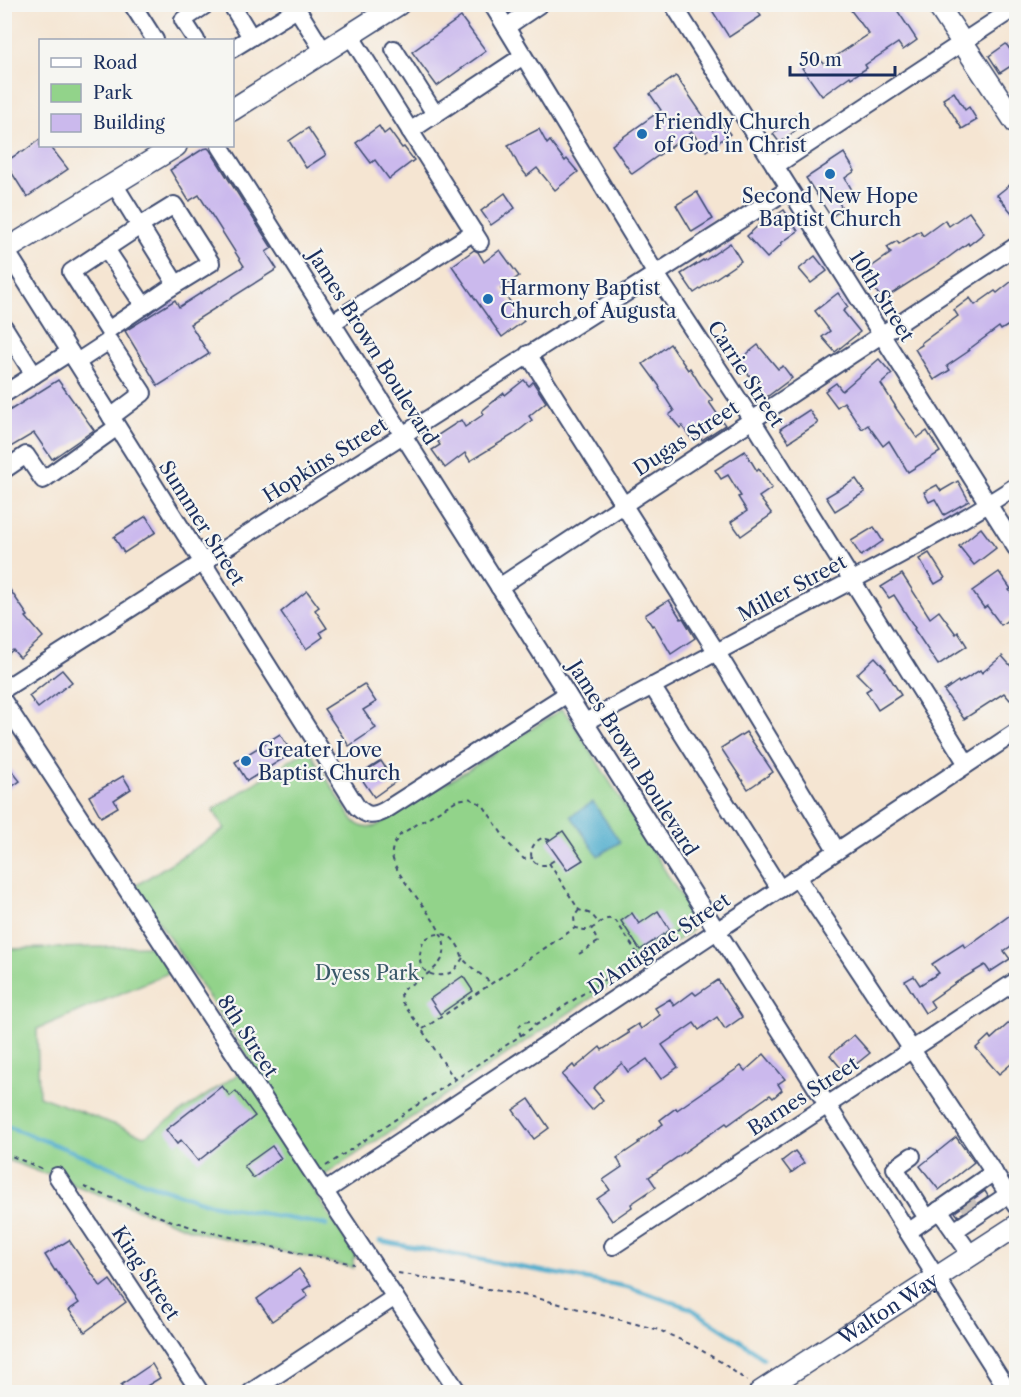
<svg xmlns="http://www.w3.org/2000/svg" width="1021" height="1397" viewBox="0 0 1021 1397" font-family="'Libre Caslon Text',serif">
  <rect width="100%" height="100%" fill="#f6f6f2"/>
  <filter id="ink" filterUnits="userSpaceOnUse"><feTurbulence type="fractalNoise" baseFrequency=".0167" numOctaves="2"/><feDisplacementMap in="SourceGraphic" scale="12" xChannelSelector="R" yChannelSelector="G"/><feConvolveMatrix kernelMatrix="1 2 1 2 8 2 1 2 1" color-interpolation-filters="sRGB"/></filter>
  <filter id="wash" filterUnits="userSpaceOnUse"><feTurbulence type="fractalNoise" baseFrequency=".008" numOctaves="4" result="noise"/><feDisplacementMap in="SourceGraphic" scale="24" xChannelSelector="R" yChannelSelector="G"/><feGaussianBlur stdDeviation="1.35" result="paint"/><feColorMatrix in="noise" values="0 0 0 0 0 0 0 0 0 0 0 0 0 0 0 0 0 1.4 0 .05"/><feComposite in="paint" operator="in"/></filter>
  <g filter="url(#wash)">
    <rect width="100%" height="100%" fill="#f5e5d2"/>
    <path fill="#92d38a" stroke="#568174" stroke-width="1.5" d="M562,709L570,718L694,917L695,923L689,933L310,1185L356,1257L353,1259L354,1268L206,1234L189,1229L72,1184L64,1175L42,1173L5,1159L4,1091H7L4,1082L5,949L153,946L171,972L37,1029L39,1096L145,1136L253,1064L135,886L225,829L213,810L308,749L353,820C359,827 367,829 376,826L479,763Z"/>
    <polygon fill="#4eaccc" stroke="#346e95" stroke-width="1.5" points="593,802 620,842 598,856 571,816"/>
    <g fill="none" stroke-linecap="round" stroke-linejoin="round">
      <g stroke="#4eaccc" stroke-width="4.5">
        <polyline points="4,1125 87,1157 146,1183 210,1204 326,1225"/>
        <polyline points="380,1241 628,1287 690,1308 742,1342 763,1358"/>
      </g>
    </g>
    <g id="blocks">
      <g fill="#cbb9ed">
        <polygon points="708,4 753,4 761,16 729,37"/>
        <polygon points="846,4 893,4 917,40 903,50 898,43 865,65 867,68 851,78 850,76 822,96 802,68 818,56 824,64 869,34"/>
        <polygon points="461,17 486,51 437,86 412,52"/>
        <polygon points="1006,44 1017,59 1017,62 1000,73 989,56"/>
        <polygon points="676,76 713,130 722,123 730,134 706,151 692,132 632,174 612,145 661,110 650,94"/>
        <polygon points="954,92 965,110 969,107 977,120 962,129 943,99"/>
        <polygon points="795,116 802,125 780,143 773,134"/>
        <polygon points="379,126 384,134 389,130 402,148 404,147 414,160 389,179 375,160 371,163 356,143"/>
        <polygon points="308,128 326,155 306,168 289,141"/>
        <polygon points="539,129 547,144 550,141 565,161 567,159 578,172 555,190 537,168 527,176 519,166 508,145"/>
        <polygon points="40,139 40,146 50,146 68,169 27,197 5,162 22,151 23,152"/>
        <polygon points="208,148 210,150 272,248 266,252 277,269 190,324 209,354 158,386 125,331 175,300 179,307 244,266 199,195 189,201 170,170 203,149"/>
        <polygon points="844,153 855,171 845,178 852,190 837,200 843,209 831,217 806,178"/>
        <polygon points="1017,179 1017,219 997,195"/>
        <polygon points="697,192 713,219 692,232 676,205"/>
        <polygon points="505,193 515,208 491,225 481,211"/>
        <polygon points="784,210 798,231 781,243 782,244 767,258 747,236 762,222 763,224"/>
        <polygon points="969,212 984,233 969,245 968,243 945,260 882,300 864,272 891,253 887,247 897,241 899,244 920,231 923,236 945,220 949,226"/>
        <polygon points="730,243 741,261 694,293 681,274 703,260 704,261"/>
        <polygon points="474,250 478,252 484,262 500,250 519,276 501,289 524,321 502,337 452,266"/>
        <polygon points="815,256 827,271 811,283 799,269"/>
        <polygon points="1017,277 1017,320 1001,330 999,327 968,350 969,351 947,366 950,370 934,380 915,349 922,345 921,343 958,316 954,310 970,298 975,305 995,291 997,293"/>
        <polygon points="838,293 848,307 843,311 860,332 835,352 822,337 830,331 815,311"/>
        <polygon points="670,344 688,370 690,368 701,386 713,400 709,402 725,425 702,440 698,435 692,440 682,426 680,428 669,415 674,411 659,388 660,387 643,364"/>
        <polygon points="758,345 778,369 783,366 792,378 764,399 755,387 757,385 738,361"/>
        <polygon points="879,359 892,374 881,384 896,407 895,407 917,438 927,431 940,452 908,472 889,441 883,446 868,425 862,429 844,402 837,407 825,391 836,383 842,391"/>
        <polygon points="58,380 94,430 52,459 34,433 4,451 4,414"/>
        <polygon points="524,380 529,386 533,382 546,402 529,416 532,420 516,433 470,461 465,453 445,468 432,450 440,445 435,437 461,420 465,427 484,414 482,411 504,393 505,395"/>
        <polygon points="809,410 818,423 789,442 780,429"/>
        <polygon points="745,451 757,471 759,469 772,488 759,497 772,514 741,536 731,522 747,511 738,497 741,496 728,475 721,479 715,470"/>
        <polygon points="856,479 865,492 835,511 826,497"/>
        <polygon points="958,481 969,501 944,515 935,499 929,502 924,492 937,485 941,491"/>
        <polygon points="146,516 156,532 124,553 114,537"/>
        <polygon points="874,527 883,541 861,556 851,541"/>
        <polygon points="981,528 996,548 974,565 959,546"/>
        <polygon points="929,553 945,578 935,584 919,559"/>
        <polygon points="999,572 1011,589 1009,590 1017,600 1017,613 1001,625 987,606 984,608 972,591"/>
        <polygon points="902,574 930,618 939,611 956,634 958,632 967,646 938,665 914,629 915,628 894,595 889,598 881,587"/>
        <polygon points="4,581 28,616 26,617 43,637 20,658 13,650 4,657"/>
        <polygon points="307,591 319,607 315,610 327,628 320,632 323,637 306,649 281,612"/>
        <polygon points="669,600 681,619 683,618 695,638 671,654 654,625 652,626 645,615"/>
        <polygon points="1002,656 1017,673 1017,695 1010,700 1004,693 964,719 944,691 958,681 959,683 980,670 982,673"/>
        <polygon points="875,657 886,669 885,670 901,695 878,710 866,691 871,688 857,674"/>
        <polygon points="62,670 72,682 38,708 29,696"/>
        <polygon points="364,684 376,702 363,710 376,728 349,746 324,709"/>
        <polygon points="746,732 773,772 748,789 721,748"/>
        <polygon points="280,734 292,753 247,781 235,762"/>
        <polygon points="4,761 20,781 4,792"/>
        <polygon points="381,761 395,782 374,797 359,775"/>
        <polygon points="123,776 131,789 114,800 118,807 101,817 89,796"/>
        <polygon points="563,831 583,860 567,870 547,842"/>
        <polygon points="1017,910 1017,942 1004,951 1010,959 990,972 985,965 957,982 930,1001 934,1007 925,1013 905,981 914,976 920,985 939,973 932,964 963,944 965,948"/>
        <polygon points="658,911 670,930 640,950 621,921 632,913 639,924"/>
        <polygon points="463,976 473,991 440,1014 430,999"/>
        <polygon points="718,980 742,1017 725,1029 717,1017 699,1030 694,1023 662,1045 678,1067 661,1079 647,1059 628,1072 622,1063 593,1088 603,1100 592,1110 562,1075 573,1065 575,1068 600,1047 602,1050 629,1033 627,1031 638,1024 641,1029 660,1015 655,1008 670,999 674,1006 693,992 696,995"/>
        <polygon points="1017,1016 1017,1059 999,1074 976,1048 989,1036 991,1039"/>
        <polygon points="854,1035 870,1053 845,1073 830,1055"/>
        <polygon points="764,1054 785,1079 778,1084 782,1090 773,1098 770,1095 728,1125 726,1123 649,1177 656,1187 631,1204 632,1207 612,1221 597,1199 610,1190 603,1180 622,1167 617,1158 639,1143 638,1142 663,1124 660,1120 676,1108 677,1110 741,1066 745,1071"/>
        <polygon points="222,1086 230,1096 236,1091 255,1116 198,1161 181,1140 177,1144 166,1130"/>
        <polygon points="529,1099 549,1128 534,1139 513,1110"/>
        <polygon points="956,1137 974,1162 939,1190 920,1166"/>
        <polygon points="272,1146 281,1158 253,1178 244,1166"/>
        <polygon points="795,1151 804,1163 791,1173 782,1161"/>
        <polygon points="985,1191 988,1196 958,1216 955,1212"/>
        <polygon points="69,1240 101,1287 110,1280 126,1302 85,1332 69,1310 79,1303 56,1270 55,1271 45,1255"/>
        <polygon points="299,1269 311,1285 303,1290 308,1296 272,1321 257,1299"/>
        <polygon points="152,1364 160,1378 137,1392 126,1392 121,1385"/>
      </g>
    </g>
  </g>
  <g filter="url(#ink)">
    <use href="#blocks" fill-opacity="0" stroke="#3c4a6f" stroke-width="1.5"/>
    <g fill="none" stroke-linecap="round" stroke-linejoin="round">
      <polyline stroke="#c9c1bb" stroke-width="16" stroke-dasharray="16 8" stroke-linecap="butt" points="965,1199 973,1212"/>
      <g stroke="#3c4a6f" stroke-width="20">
        <g id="minor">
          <polyline points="132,4 155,40"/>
          <polyline points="231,4 251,37"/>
          <polyline points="294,4 324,52"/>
          <polyline points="492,4 656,274 752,420 967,764"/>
          <polyline points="673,4 1016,548"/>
          <polyline points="506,27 540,4"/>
          <polyline points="350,35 480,242"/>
          <polyline points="196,40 183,20 207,4"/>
          <polyline points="232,49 297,9"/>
          <polyline points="394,49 435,114"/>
          <polyline points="410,131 523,56"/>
          <polyline points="220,146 1009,1392"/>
          <polyline points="775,166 1016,7"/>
          <polyline points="114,184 140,226 174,205 211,263 167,290 108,330 71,272 140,226 176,284"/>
          <path d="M4,247L357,807C367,816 372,817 384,811L567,694"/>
          <polyline points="106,249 144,306"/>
          <polyline points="332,323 474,232"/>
          <polyline points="4,327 34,375"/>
          <polyline points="528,354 716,651 837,851"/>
          <polyline points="77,362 109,341 143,393 111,417"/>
          <polyline points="4,394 70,352"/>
          <polyline points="4,470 26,455 43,480 117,427"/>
          <polyline points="499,587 1016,246"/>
          <polyline points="652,686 780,889"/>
          <polyline points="4,689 789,189"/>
          <polyline points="4,702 333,1204 458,1392"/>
          <path d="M585,722C654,686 721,649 790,613C866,573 945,533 1016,486"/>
          <polyline points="797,877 1016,1206"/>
          <polyline points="912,1156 895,1168 927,1218"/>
          <polyline points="57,1176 200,1392"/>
          <polyline points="324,1192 1016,732"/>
          <polyline points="939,1210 971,1255"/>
          <polyline points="954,1231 1009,1194"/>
          <polyline points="908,1232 994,1172"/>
          <polyline points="613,1246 1016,981"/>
          <polyline points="251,1392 395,1297"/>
        </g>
      </g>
      <g stroke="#3c4a6f" stroke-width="24">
        <g id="major">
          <polyline points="937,4 1016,123"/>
          <polyline points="232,110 399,4"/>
          <polyline points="4,251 176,146"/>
          <path id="s1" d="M760,1392L1016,1226"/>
        </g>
      </g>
      <g stroke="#3c4a6f" stroke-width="2" stroke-dasharray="4.5 4.5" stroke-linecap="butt">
        <path d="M550,840L542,838C527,845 527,866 545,865C549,864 554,860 558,858"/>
        <polyline points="549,863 579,910 591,914 599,923"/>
        <path d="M579,910L574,917L575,928C577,928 584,930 585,930C598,930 602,913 616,921L643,962"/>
        <polyline points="579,954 598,942 591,928"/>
        <path d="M463,958C460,962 457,967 454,970C444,979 421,977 420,960C419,954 422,947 423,941C437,930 450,931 459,948C461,952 462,957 465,961C473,969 483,976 491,983"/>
        <polyline points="423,1029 575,928"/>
        <path d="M521,1036C519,1031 517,1027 523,1022L530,1021L537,1025"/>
        <path d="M455,1080L422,1030L402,1002L401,993L403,989C416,981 437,971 443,957C454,928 396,884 392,855C391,848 396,840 401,834L457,800L469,798L483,805L508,843L524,859L533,858"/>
        <polyline points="4,1106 5,1106"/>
        <polyline points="4,1153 43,1169"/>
        <polyline points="326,1166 690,922"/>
        <polyline points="84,1187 166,1219 201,1230 294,1252 354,1264"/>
        <polyline points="398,1273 533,1297 659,1330 694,1346 721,1362 747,1381"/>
      </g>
      <use href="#minor" stroke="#fff" stroke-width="16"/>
      <use href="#major" stroke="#fff" stroke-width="21"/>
    </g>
  </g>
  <g fill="#1f6fb2" stroke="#f6f6f2" stroke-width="2">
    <circle cx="642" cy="134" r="6"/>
    <circle cx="830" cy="174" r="6"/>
    <circle cx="488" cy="299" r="6"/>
    <circle cx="246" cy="761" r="6"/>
  </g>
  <g text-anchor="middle" stroke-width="4.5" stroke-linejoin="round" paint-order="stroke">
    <g font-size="20" fill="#1b2f5e" stroke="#f6f6f2" text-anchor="start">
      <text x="654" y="129">Friendly Church<tspan x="654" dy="23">of God in Christ</tspan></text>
      <text x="830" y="203" text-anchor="middle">Second New Hope<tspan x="830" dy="23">Baptist Church</tspan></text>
      <text x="500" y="295">Harmony Baptist<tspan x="500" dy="23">Church of Augusta</tspan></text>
      <text x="258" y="757">Greater Love<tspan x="258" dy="23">Baptist Church</tspan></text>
    </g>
    <g font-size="20" fill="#1b2f5e" stroke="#f6f6f2">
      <text transform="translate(882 296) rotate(58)" y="7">10th Street</text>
      <text transform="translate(373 347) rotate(58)" y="7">James Brown Boulevard</text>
      <text transform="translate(746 374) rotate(57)" y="7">Carrie Street</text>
      <text transform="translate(686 438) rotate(-33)" y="7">Dugas Street</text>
      <text transform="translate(325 460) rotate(-32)" y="7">Hopkins Street</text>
      <text transform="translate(202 523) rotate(58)" y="7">Summer Street</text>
      <text transform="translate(792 588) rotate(-28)" y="7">Miller Street</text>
      <text transform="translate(633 758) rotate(58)" y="7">James Brown Boulevard</text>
      <text transform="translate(659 944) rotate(-34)" y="7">D'Antignac Street</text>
      <text transform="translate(248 1036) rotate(57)" y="7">8th Street</text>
      <text transform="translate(803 1096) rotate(-33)" y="7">Barnes Street</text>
      <text transform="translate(146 1273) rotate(57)" y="7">King Street</text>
      <text dy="7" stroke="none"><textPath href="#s1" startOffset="153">Walton Way</textPath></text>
    </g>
    <g font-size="20" fill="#395869" stroke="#f6f6f2">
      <text x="367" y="980">Dyess Park</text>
    </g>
  </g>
  <rect width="1021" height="1397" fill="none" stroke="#f6f6f2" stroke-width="24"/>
  <rect x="39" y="39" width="195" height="108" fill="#f6f6f2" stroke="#9ea6b7" stroke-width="1.5"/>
  <rect x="51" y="58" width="30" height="9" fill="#ffffff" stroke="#9ea6b7" stroke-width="1.5"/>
  <text x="93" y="69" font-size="18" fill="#1b2f5e">Road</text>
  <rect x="51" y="84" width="30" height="18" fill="#92d38a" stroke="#9ea6b7" stroke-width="1.5"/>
  <text x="93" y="99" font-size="18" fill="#1b2f5e">Park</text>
  <rect x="51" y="114" width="30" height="18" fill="#cbb9ed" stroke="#9ea6b7" stroke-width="1.5"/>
  <text x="93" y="129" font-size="18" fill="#1b2f5e">Building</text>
  <path d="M790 66v9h105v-9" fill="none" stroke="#1b2f5e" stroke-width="3"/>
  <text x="799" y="66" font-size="18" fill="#1b2f5e" stroke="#f6f6f2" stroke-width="4.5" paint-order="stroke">50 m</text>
</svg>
